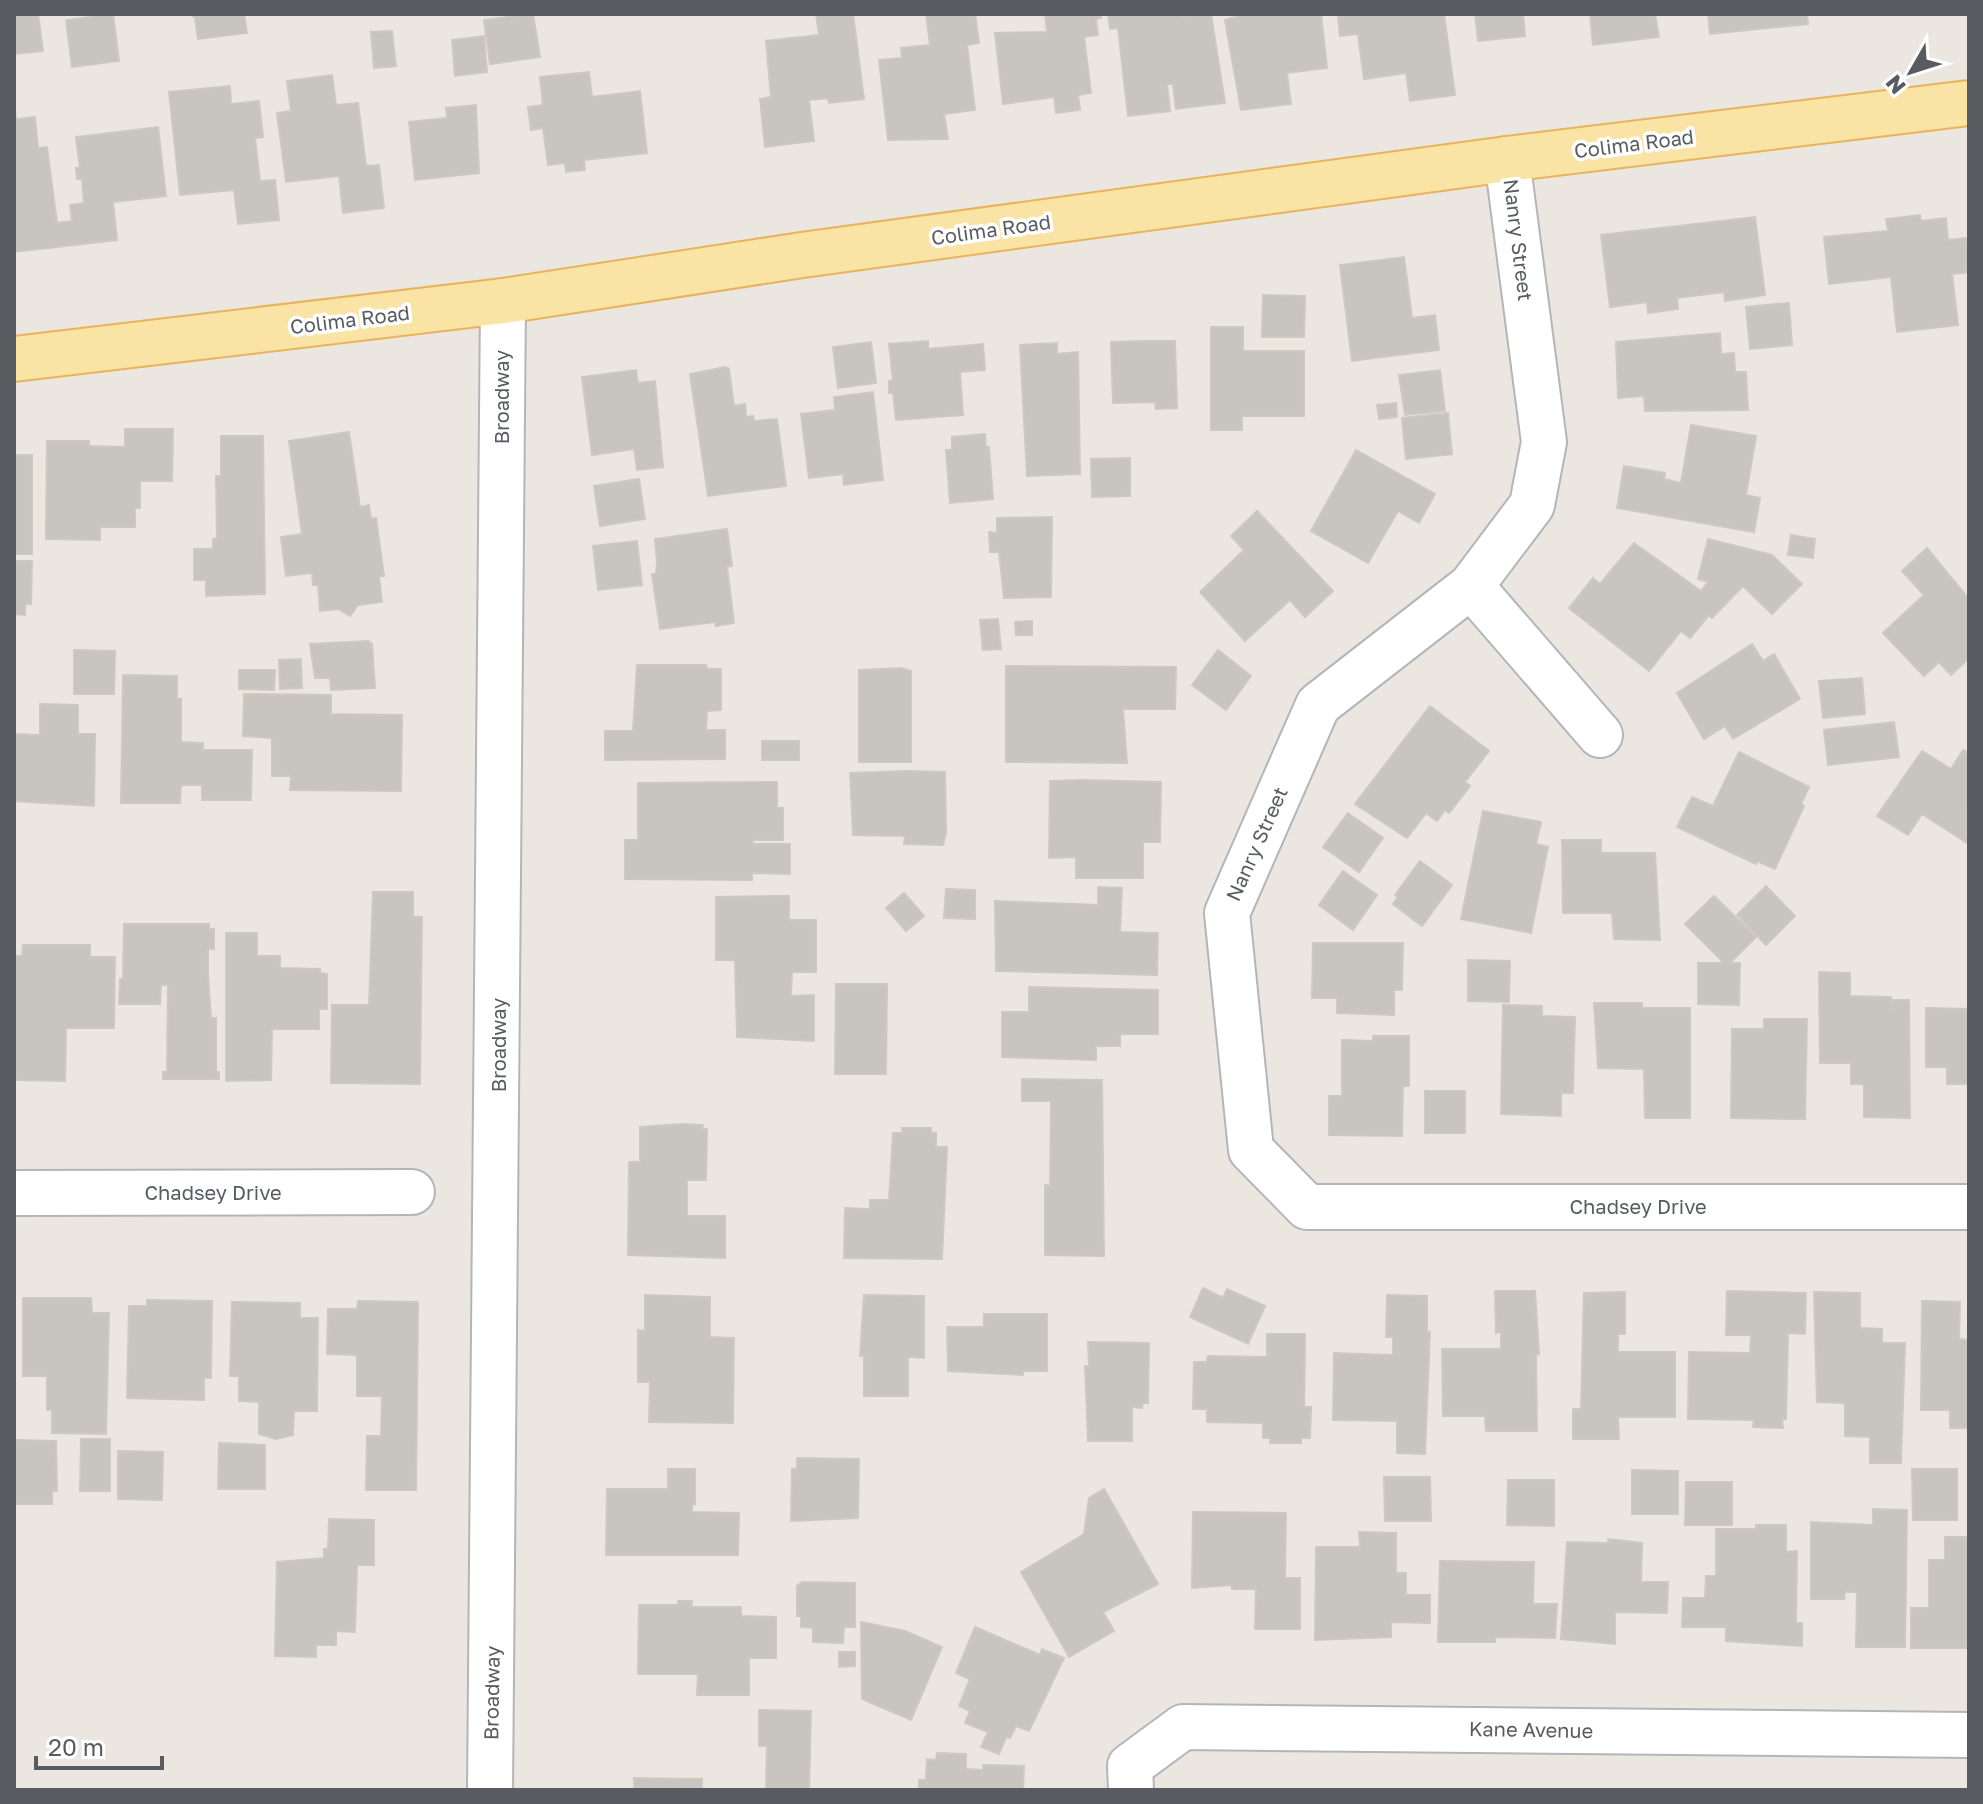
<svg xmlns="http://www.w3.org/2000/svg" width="1983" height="1804" viewBox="0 0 1983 1804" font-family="'Golos Text',sans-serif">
  <rect width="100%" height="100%" fill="#ebe7e0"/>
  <g fill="#c8c4bf" stroke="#cfc8bf" stroke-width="2">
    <polygon points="14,14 38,14 43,51 14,54"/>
    <polygon points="113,14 119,61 72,67 66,20"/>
    <polygon points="191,14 244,14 247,33 198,39 195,18"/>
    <polygon points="533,14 540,57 490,64 484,20"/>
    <polygon points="816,14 853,14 864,99 829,103 828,98 809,100 814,141 765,147 760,99 771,97 766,41 819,35"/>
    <polygon points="926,14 975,14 979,43 967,45 975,110 944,114 948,139 888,140 879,60 902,58 901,48 930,45"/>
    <polygon points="1045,14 1101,14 1101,18 1096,19 1098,35 1084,37 1091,93 1078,95 1080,110 1056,113 1054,97 1003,104 995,33 1047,32"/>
    <polygon points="1108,14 1182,14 1183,17 1211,14 1225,103 1176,109 1173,84 1167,84 1170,111 1128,116 1118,28 1110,29"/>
    <polygon points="1321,14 1327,68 1287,73 1291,104 1241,110 1225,20 1247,14"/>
    <polygon points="1356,14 1444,14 1455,95 1410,101 1406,73 1364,79 1358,34 1340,36 1338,17"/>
    <polygon points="1475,14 1523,14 1525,36 1478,41"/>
    <polygon points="1590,14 1655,14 1659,37 1593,45"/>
    <polygon points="1708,14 1807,14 1808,24 1710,34"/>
    <polygon points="392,31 396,66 374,68 371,32"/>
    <polygon points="484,36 487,72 455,76 452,40"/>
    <polygon points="589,72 592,97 640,91 647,153 584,160 585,170 566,172 565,163 548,165 543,128 531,130 528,107 543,105 540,77"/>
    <polygon points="332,75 336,105 358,103 366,166 379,165 384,208 343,213 339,176 286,182 277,113 291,111 287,81"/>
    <polygon points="230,86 231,104 259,101 263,137 255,138 260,181 275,180 279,220 238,224 234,190 180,195 169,92"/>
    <polygon points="14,100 16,119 35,117 38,148 47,147 57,223 72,221 70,205 84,203 82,179 77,179 76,168 80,168 76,137 158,127 166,196 113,202 117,240 14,252"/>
    <polygon points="476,105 479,173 415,180 409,122 447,118 446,108"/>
    <polygon points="1920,215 1921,221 1946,218 1948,240 1967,238 1969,272 1952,274 1958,325 1897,332 1891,277 1829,284 1824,237 1888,231 1886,219"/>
    <polygon points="1755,217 1765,295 1725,301 1724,292 1677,298 1678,309 1648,313 1647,302 1610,307 1601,235"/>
    <polygon points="1404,257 1412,318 1435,315 1439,350 1352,361 1340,265"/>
    <polygon points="1263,295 1305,296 1304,337 1262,337"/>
    <polygon points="1789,303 1792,345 1750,349 1746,307"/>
    <polygon points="1211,327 1243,327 1243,351 1304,351 1304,416 1242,416 1242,430 1211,430"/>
    <polygon points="1720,333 1721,354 1734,353 1735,372 1746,372 1748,410 1645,411 1644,396 1618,398 1616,342"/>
    <polygon points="928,341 928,349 983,344 985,370 960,372 963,415 896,420 893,393 889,393 889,381 893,380 889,344"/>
    <polygon points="1145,341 1175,341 1177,408 1156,409 1155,402 1113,403 1111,342"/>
    <polygon points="871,342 876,383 838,388 833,347"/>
    <polygon points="1057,343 1057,354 1078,352 1080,474 1027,476 1020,345"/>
    <polygon points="725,367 729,369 734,406 745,404 746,417 753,416 754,421 777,419 786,486 708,496 690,374"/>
    <polygon points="636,370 638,383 655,381 663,467 637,470 634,449 592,455 582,377"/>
    <polygon points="1440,370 1445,411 1405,415 1399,375"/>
    <polygon points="873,392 883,480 844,485 843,474 809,478 801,414 835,410 834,397"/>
    <polygon points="1396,403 1397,417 1379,419 1377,405"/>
    <polygon points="1448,413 1452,454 1406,459 1402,418"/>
    <polygon points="1691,425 1756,436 1746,495 1760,498 1754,532 1617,508 1624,466 1665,473 1664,479 1681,483"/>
    <polygon points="125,429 173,429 172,481 140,481 140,508 135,508 135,527 100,527 100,540 46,539 47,441 89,441 89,446 125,447"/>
    <polygon points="349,432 360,507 369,505 371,519 376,518 384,576 379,576 382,602 358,605 350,616 338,609 320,611 318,585 313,585 312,573 286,576 281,537 302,534 289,441"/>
    <polygon points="985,434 986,447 989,447 993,499 950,503 946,450 952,450 952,437"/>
    <polygon points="221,436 263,436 265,594 206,596 206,580 194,580 194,549 213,549 213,539 217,538 216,476 221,476"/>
    <polygon points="1356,450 1435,494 1419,523 1398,511 1368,563 1311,531"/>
    <rect x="14" y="455" width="18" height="99"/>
    <polygon points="1130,458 1130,496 1092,497 1091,459"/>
    <polygon points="639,479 645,519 600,526 594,486"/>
    <polygon points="1257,511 1333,591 1305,617 1290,600 1245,641 1200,592 1244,550 1231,536"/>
    <polygon points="1052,517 1051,597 1004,598 999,552 990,552 989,532 997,533 997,518"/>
    <polygon points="727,529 732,566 727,567 734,623 716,626 715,622 660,629 652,574 656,574 657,562 655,539"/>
    <polygon points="1791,535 1815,539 1813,558 1788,555"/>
    <polygon points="1708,539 1772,555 1802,584 1772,614 1743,586 1712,618 1709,615 1690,638 1681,631 1649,671 1569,608 1593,578 1600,584 1634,543 1701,591 1708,582 1698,579"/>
    <polygon points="637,541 642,585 598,590 593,546"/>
    <polygon points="1927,548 1969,599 1969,658 1951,675 1939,662 1924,676 1883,633 1924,595 1902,571"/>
    <polygon points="14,561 32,561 31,604 25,604 25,615 14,614"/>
    <polygon points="998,619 1001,649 983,650 980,620"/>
    <polygon points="1032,621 1032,635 1016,635 1015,622"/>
    <polygon points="368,641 372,644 375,688 331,690 330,678 315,678 310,644"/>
    <polygon points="1752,644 1763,661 1774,654 1800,699 1733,739 1725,726 1704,739 1677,693"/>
    <polygon points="74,650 115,651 114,694 74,694"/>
    <polygon points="1218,650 1251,676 1226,710 1192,685"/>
    <polygon points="301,659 302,688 280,689 279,660"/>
    <polygon points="637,665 706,665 707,669 721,669 721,710 707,711 706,730 725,730 725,759 605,760 605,731 633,731"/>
    <polygon points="1006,666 1176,667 1175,709 1123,709 1127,763 1006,762"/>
    <polygon points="901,668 911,671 911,762 859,762 859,670"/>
    <polygon points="239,670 275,670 274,690 239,689"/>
    <polygon points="123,675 177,676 177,699 181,699 181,742 203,743 203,750 252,750 251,800 202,800 202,785 181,785 180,803 121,803"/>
    <polygon points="1862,678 1865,714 1823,718 1819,681"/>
    <polygon points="244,694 331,695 331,714 402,715 401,791 290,790 291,776 272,776 272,738 243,736"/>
    <polygon points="40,704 78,705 78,734 95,734 94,806 14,801 14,734 40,735"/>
    <polygon points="1430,706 1489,751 1465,782 1470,786 1449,813 1445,810 1437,821 1426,813 1407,838 1355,804"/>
    <polygon points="1894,722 1899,757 1828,765 1824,730"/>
    <rect x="762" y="741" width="37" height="19"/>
    <polygon points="1963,750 1969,753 1967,843 1922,814 1908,835 1877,816 1922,751 1951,769"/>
    <polygon points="1739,752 1809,787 1801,804 1804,806 1775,869 1757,861 1756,864 1677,827 1692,797 1713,806"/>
    <polygon points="907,771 945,772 946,833 943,845 904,844 905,836 853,835 850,773"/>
    <polygon points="1080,780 1161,782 1160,842 1143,842 1143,878 1076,878 1076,857 1049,858 1050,781"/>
    <polygon points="777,782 777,808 783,808 783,840 753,840 753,844 790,844 790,874 752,873 752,880 625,879 625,840 638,840 638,783"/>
    <polygon points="1483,811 1541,822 1536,844 1548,847 1531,933 1461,919"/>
    <polygon points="1348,813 1383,838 1359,872 1323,847"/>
    <polygon points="1562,840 1601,840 1601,853 1655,853 1660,940 1614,939 1612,913 1563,913"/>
    <polygon points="1420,861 1452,885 1422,926 1393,904 1398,897 1395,895"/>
    <polygon points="1343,871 1377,895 1353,930 1319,905"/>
    <polygon points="1766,886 1795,916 1766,945 1737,915"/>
    <polygon points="1098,887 1122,888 1120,932 1158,933 1157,975 996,971 995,901 1098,905"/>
    <polygon points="946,889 975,890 975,919 944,918"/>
    <polygon points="373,892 413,892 413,917 422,917 420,1084 331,1083 332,1005 369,1005"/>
    <polygon points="904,893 924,916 906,931 886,908"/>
    <polygon points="789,896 789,920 816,920 816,972 792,972 791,996 814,995 814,1041 737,1037 735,960 716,960 716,897"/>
    <polygon points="1714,896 1756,937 1730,963 1740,963 1739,1005 1698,1004 1698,963 1724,963 1685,924"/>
    <polygon points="124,924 209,924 209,929 214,929 214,949 208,949 208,975 211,1018 216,1018 216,1072 219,1072 219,1079 163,1079 163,1072 167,1072 168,985 161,985 160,1004 119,1004 120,979 123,979"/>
    <polygon points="226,933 257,933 257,956 280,956 280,968 320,969 320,973 327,974 327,1009 319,1009 319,1029 272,1029 271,1080 226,1081"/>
    <polygon points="1313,943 1403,943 1402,990 1394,990 1394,1015 1337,1013 1337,998 1312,998"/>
    <polygon points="23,945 90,945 90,957 115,957 114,1028 66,1028 65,1081 14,1080 14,956 22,956"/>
    <polygon points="1468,960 1510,961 1509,1002 1468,1001"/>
    <polygon points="1819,972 1850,973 1850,996 1891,997 1890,1010 1893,1000 1909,1000 1910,1118 1864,1117 1864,1084 1851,1084 1851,1063 1820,1063"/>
    <polygon points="836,984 887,984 886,1074 835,1074"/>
    <polygon points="1029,987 1158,990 1158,1034 1120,1034 1120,1046 1096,1046 1096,1060 1002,1057 1002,1012 1029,1012"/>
    <polygon points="1594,1003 1642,1003 1642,1008 1690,1008 1690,1118 1645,1118 1644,1069 1598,1068"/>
    <polygon points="1503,1005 1542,1006 1542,1016 1575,1017 1573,1093 1561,1093 1561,1116 1501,1114"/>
    <polygon points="1926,1008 1969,1009 1969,1084 1947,1084 1947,1067 1926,1067"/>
    <polygon points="1764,1019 1807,1019 1805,1119 1731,1118 1732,1029 1764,1029"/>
    <polygon points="1373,1036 1409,1036 1409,1086 1403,1086 1402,1136 1329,1135 1329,1096 1342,1096 1342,1040 1373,1041"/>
    <polygon points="1022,1079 1102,1080 1104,1256 1045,1255 1045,1185 1050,1186 1051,1101 1022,1101"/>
    <rect x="1425" y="1091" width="40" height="42"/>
    <polygon points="682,1124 703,1125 702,1129 707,1129 706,1180 687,1180 687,1216 725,1216 725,1258 628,1255 629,1162 640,1162 640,1127"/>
    <polygon points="902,1128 931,1128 931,1133 936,1133 936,1147 947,1147 942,1259 844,1258 845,1208 870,1209 870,1200 889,1200 893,1133 903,1133"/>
    <polygon points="1203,1288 1223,1298 1227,1289 1265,1306 1248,1344 1190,1317"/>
    <polygon points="1495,1291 1535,1291 1539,1354 1536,1355 1537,1431 1486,1431 1485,1416 1443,1416 1442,1349 1501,1349 1501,1332 1496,1333"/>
    <polygon points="1727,1291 1806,1293 1805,1334 1788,1333 1786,1419 1782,1419 1783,1428 1753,1427 1754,1420 1688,1419 1689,1352 1750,1353 1751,1335 1726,1335"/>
    <polygon points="1625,1292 1625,1334 1618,1334 1618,1352 1675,1352 1675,1417 1618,1417 1619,1439 1573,1439 1573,1409 1581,1409 1584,1293"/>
    <polygon points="1814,1292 1860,1293 1860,1328 1882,1329 1882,1343 1905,1343 1901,1463 1870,1463 1870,1437 1845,1436 1845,1403 1817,1402"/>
    <polygon points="645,1295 710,1297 710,1337 734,1338 733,1423 649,1422 650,1382 638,1382 638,1330 645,1331"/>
    <polygon points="864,1295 924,1296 924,1358 908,1357 908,1396 864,1396 864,1355 860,1356"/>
    <polygon points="1387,1295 1427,1296 1427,1332 1430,1332 1425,1454 1397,1453 1397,1421 1333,1420 1334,1353 1393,1355 1393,1337 1386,1337"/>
    <polygon points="23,1298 91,1298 92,1313 109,1313 106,1434 52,1433 52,1410 47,1410 47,1376 23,1376"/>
    <polygon points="147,1300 212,1301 211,1378 204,1378 204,1400 127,1398 129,1306 147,1306"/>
    <polygon points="358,1301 418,1302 416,1490 366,1490 367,1436 381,1436 382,1396 357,1396 357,1355 327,1354 328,1309 357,1309"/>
    <polygon points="1922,1301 1960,1302 1959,1339 1969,1340 1969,1428 1950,1428 1950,1410 1921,1410"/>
    <polygon points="232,1302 300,1303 300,1318 318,1318 317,1411 294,1411 293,1435 276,1439 259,1434 259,1402 239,1401 239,1376 230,1376"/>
    <polygon points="984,1314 1047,1314 1047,1371 1023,1371 1023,1375 948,1371 947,1327 984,1327"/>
    <polygon points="1267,1334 1305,1334 1304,1407 1311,1407 1310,1438 1301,1438 1301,1443 1270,1443 1270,1438 1263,1438 1263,1423 1207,1422 1207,1409 1193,1409 1194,1362 1207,1362 1208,1356 1267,1357"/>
    <polygon points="1088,1342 1149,1343 1148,1403 1143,1403 1142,1408 1132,1407 1132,1441 1088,1441 1085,1366 1089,1366"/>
    <polygon points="81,1439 110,1439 110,1491 80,1491"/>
    <polygon points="14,1440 56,1441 57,1491 52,1491 52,1504 14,1504"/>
    <polygon points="219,1443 265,1445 265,1489 218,1489"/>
    <polygon points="118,1451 163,1452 162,1500 118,1499"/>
    <polygon points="797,1458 859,1459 858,1518 791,1521 792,1469 797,1469"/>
    <polygon points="668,1469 695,1469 695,1504 692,1504 692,1512 739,1513 738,1555 606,1555 607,1489 668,1489"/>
    <polygon points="1912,1469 1957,1469 1957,1520 1913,1520"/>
    <polygon points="1632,1470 1678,1471 1678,1514 1632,1514"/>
    <polygon points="1384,1477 1430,1477 1431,1521 1385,1521"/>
    <polygon points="1508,1480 1554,1480 1554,1526 1507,1525"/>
    <polygon points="1686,1482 1732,1482 1732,1525 1685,1525"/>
    <polygon points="1104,1489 1158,1584 1103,1612 1114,1631 1069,1657 1021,1572 1084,1534 1089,1498"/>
    <polygon points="1873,1509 1907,1510 1905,1647 1856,1647 1857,1592 1845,1592 1844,1599 1811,1599 1811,1522 1873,1525"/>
    <polygon points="1193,1512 1286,1513 1285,1578 1300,1578 1300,1629 1255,1629 1256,1589 1232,1589 1232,1585 1192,1588"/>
    <polygon points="329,1519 374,1520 374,1565 357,1565 355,1632 336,1631 336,1645 316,1645 316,1657 275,1656 277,1562 324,1558 324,1549 328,1549"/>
    <polygon points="1756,1525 1786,1525 1786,1552 1797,1551 1796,1623 1802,1623 1802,1646 1726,1641 1726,1627 1682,1627 1683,1598 1705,1598 1706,1576 1716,1576 1716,1529 1756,1529"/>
    <polygon points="1359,1532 1396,1533 1396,1573 1406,1573 1406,1595 1430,1595 1430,1623 1391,1622 1391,1637 1315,1640 1316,1547 1360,1547"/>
    <polygon points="1945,1537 1969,1537 1969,1648 1911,1648 1911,1608 1929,1608 1929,1560 1945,1560"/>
    <polygon points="1608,1539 1642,1543 1641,1582 1668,1582 1667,1613 1615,1612 1615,1644 1561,1639 1567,1542 1609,1543"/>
    <polygon points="1440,1561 1534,1562 1533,1604 1557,1604 1555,1638 1495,1637 1495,1642 1438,1642"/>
    <polygon points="802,1582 855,1583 855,1627 844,1627 843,1643 813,1642 813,1628 801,1627 801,1616 797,1616 797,1586"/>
    <polygon points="678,1601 692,1601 691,1607 741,1607 741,1616 776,1617 776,1658 749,1658 749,1695 697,1695 698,1674 638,1674 639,1605 678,1605"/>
    <polygon points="861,1622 905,1631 942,1647 911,1720 862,1699"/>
    <polygon points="975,1627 1040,1655 1042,1649 1064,1658 1029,1731 1016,1726 1010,1738 1006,1737 999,1754 981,1747 988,1732 965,1723 970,1711 959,1706 970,1679 956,1673"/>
    <polygon points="839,1652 855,1652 855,1666 839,1667"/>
    <polygon points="759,1710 811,1711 809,1790 766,1790 767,1746 759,1746"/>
    <polygon points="937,1753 966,1754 966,1769 983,1770 983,1765 1024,1766 1023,1790 919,1790 919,1780 926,1780 927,1759 936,1760"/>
    <polygon points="634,1778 702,1779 702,1790 634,1790"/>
  </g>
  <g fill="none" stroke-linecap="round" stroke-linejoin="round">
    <g stroke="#b2b6ba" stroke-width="48">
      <g id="minor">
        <polyline points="1507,159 1544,442 1532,505 1471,586 1318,705 1227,913 1251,1150 1307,1207 1969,1207"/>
        <polyline points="1471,586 1600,735"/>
        <polyline points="14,1193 412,1192"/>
        <polyline points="490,1790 503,301"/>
        <polyline points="1131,1790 1130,1766 1183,1727 1969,1735"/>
      </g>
    </g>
    <g stroke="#e7b45c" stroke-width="48">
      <polyline id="major" points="14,359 503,301 802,255 1507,159 1969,103"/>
    </g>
    <use href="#minor" stroke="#fff" stroke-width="44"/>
    <use href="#major" stroke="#f9e4a6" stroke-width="44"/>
  </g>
  <g text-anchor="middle" stroke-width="7" stroke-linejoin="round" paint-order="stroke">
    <g font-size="20" fill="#585c60" stroke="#fff">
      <text transform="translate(1634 144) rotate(-7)" y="7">Colima Road</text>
      <text transform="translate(991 230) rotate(-8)" y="7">Colima Road</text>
      <text transform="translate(1518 240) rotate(83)" y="7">Nanry Street</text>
      <text transform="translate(350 320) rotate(-7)" y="7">Colima Road</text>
      <text transform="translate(502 397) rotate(-90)" y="7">Broadway</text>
      <text transform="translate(1257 844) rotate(-66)" y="7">Nanry Street</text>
      <text transform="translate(499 1045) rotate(-90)" y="7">Broadway</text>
      <text x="213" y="1200">Chadsey Drive</text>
      <text x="1638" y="1214">Chadsey Drive</text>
      <text transform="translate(492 1693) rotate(-89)" y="7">Broadway</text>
      <text transform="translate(1531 1730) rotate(1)" y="7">Kane Avenue</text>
    </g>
  </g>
  <rect width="1983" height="1804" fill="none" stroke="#585c60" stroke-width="32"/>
  <g transform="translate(1911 72) rotate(231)" stroke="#ffffff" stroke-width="6" paint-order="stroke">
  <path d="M0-6L14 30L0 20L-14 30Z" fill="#585c60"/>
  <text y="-12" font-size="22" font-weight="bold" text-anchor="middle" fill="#585c60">N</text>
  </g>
  <path d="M36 1756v12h126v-12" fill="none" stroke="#585c60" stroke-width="4"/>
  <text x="48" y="1756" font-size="24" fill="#585c60" stroke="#ffffff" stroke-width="6" paint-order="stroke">20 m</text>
</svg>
